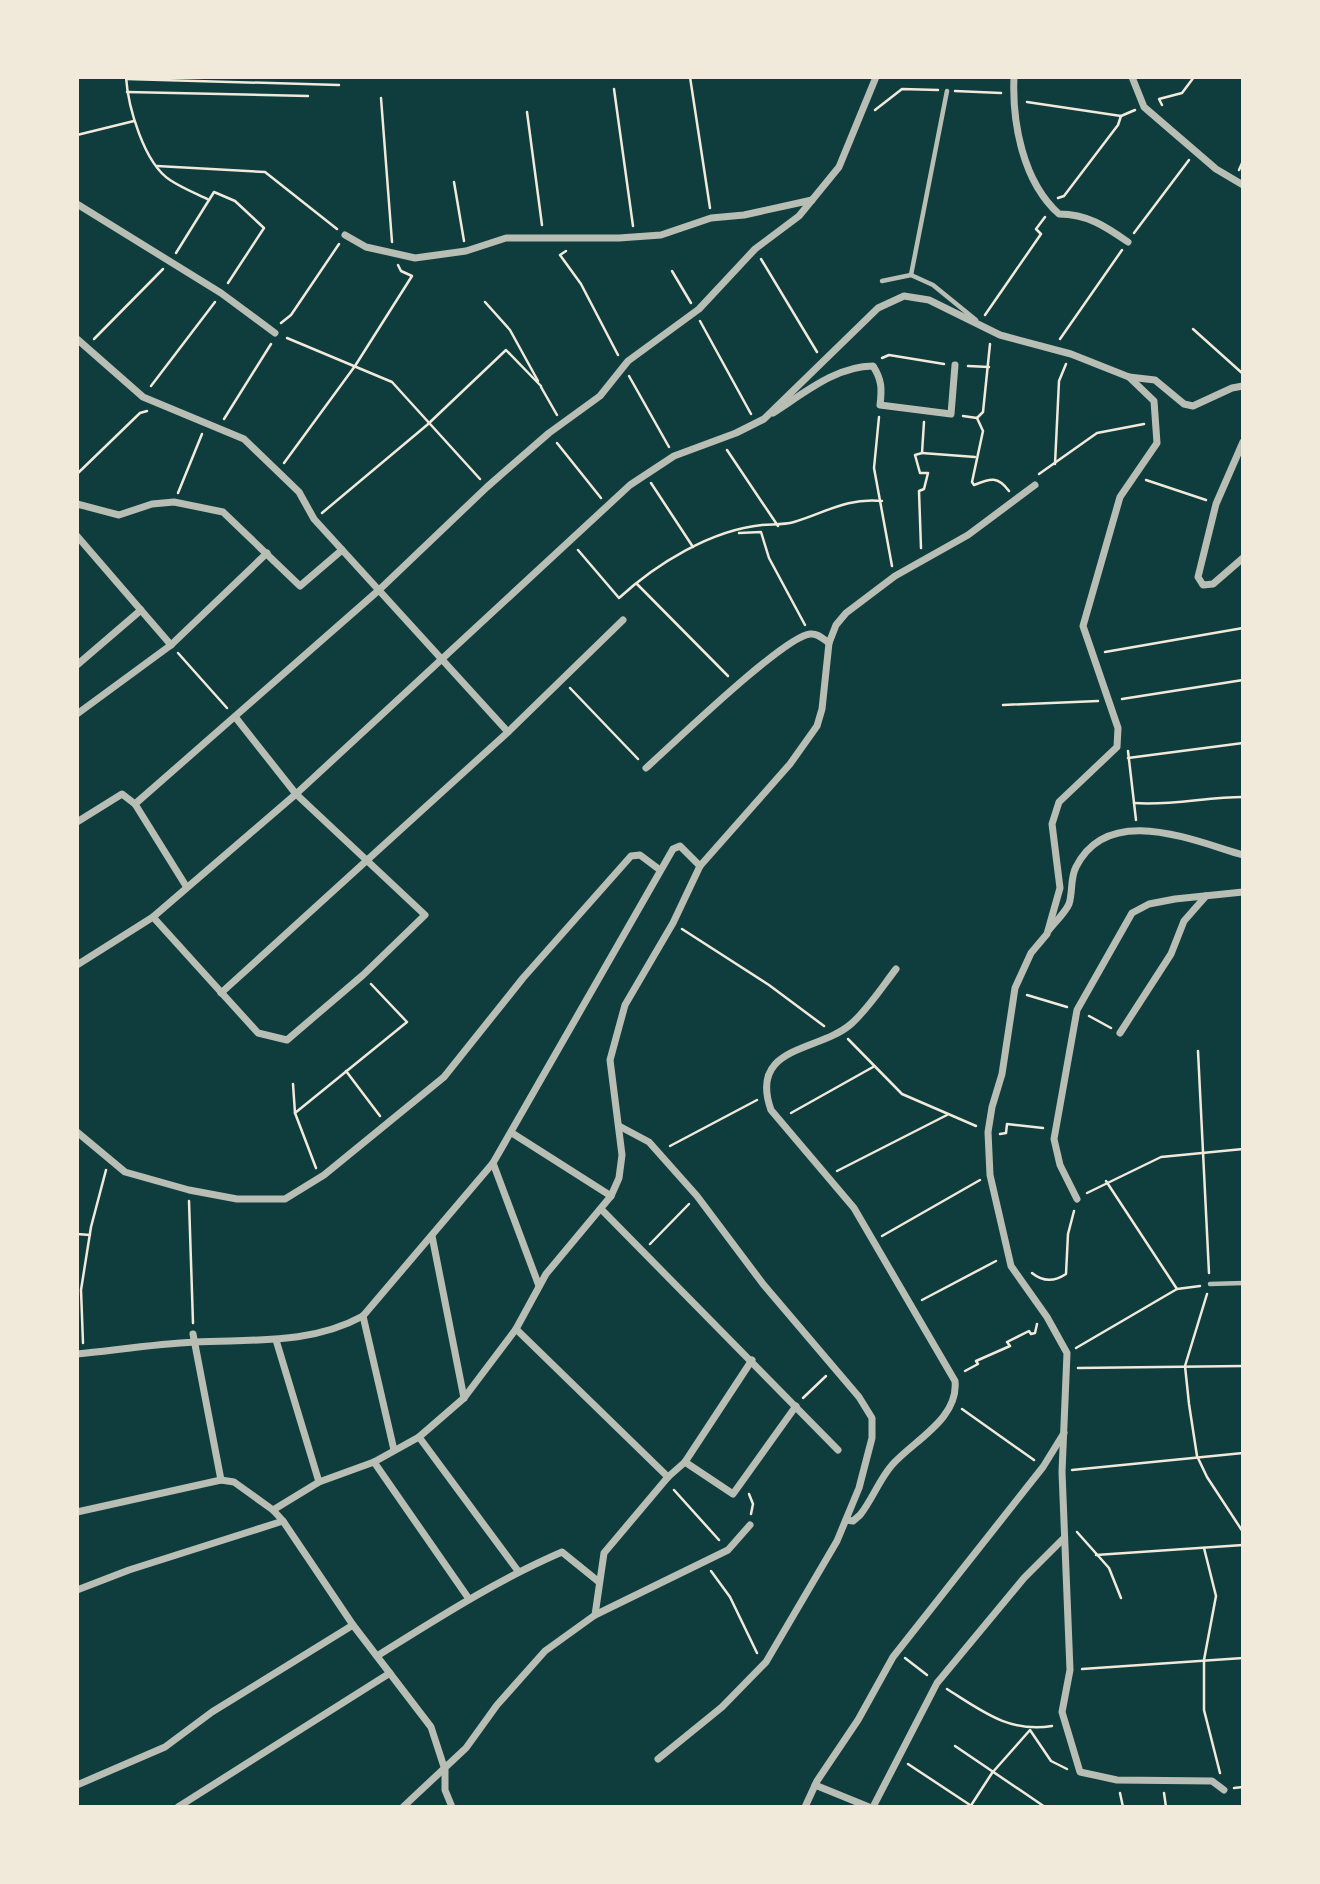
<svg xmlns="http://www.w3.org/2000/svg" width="1320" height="1884" viewBox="0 0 1320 1884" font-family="Arial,sans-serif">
  <rect width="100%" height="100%" fill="#0f3d3e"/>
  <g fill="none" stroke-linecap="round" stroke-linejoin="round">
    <g stroke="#f1e9da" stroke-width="2.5">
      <path d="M126,77C128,107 144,163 170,180C182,188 197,194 209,200"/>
      <polyline points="690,77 710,208"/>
      <polyline points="127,79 339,85"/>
      <polyline points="614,89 633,226"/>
      <polyline points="955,91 1001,93"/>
      <polyline points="127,92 308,96"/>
      <polyline points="381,98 392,242"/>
      <polyline points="1027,102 1121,116"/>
      <polyline points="1162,105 1159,99 1182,93 1194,77"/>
      <polyline points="875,110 902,89 938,90"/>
      <polyline points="527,112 542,225"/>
      <polyline points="77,135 134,121"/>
      <polyline points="157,166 265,172 337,229"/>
      <polyline points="1239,170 1243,161"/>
      <polyline points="454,182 464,241"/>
      <polyline points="1058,198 1064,196 1118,125 1121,116 1135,110"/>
      <polyline points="1134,233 1189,160"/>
      <polyline points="566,251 560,255 581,284 618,355"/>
      <polyline points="176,253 214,192 235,201 264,228 228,283"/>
      <polyline points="761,259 817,352"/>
      <polyline points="672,271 691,303"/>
      <polyline points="485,302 510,330 538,381"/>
      <polyline points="985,315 1041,234 1036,229 1045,217"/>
      <polyline points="700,321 751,414"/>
      <polyline points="281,323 291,315 339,244"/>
      <polyline points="1193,329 1242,373"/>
      <polyline points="287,338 392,382 480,479"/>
      <polyline points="94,339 163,269"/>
      <polyline points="1060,339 1122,250"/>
      <polyline points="882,358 889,355 944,364"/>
      <polyline points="968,366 989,367"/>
      <polyline points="629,376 669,447"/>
      <polyline points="151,386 215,302"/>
      <polyline points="541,387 557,415"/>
      <polyline points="963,416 977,418"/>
      <polyline points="879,417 874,468 892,566"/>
      <path d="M977,418L983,431L972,482L974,485C991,478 998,476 1009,491"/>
      <polyline points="977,418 983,412 990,344"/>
      <polyline points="224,419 271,344"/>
      <polyline points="557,443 601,498"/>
      <polyline points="727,450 778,526"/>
      <polyline points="922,453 975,457"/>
      <polyline points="284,463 355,366 412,276 401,271 398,265"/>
      <polyline points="1055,464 1059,381 1066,364"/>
      <polyline points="77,474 140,413 147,411"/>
      <polyline points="1039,474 1097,433 1144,424"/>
      <polyline points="1146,480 1206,500"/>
      <polyline points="651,483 693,547"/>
      <polyline points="178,493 202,434"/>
      <polyline points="322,513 427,425 506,350 541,386"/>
      <polyline points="739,533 761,532 769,558 805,625"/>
      <polyline points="921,548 919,491 924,489 928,473 920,473 915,455 922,453 924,422"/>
      <path d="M578,550L619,598C656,564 711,530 762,525C773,524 783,525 794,522C828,512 844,498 882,501"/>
      <polyline points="637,584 728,676"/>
      <polyline points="1105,652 1243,628"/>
      <polyline points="178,653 227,708"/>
      <polyline points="570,688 638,759"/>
      <polyline points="1122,699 1243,680"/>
      <polyline points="1003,705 1098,701"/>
      <polyline points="1128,751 1136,820"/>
      <polyline points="1128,758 1243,743"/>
      <path d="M1134,803C1170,806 1207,797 1243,797"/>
      <polyline points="682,929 769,985 824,1026"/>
      <polyline points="1027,995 1067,1007"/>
      <polyline points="1089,1016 1111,1028"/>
      <polyline points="848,1039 902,1094 976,1126"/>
      <polyline points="1198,1051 1209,1273"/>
      <polyline points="346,1071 380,1116"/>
      <polyline points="293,1084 295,1113 316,1168"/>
      <polyline points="295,1113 407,1022 371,984"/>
      <polyline points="791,1113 873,1067"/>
      <polyline points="1000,1134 1006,1133 1007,1124 1043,1128"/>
      <polyline points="670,1146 757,1100"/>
      <polyline points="837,1171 947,1115"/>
      <polyline points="1106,1181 1177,1289"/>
      <polyline points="1087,1193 1161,1157 1243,1149"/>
      <polyline points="189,1201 193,1323"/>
      <polyline points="77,1234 90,1235"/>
      <polyline points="882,1236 980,1180"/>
      <polyline points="650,1244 689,1204"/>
      <path d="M1032,1273C1043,1282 1054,1282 1066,1274L1068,1234L1074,1211"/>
      <polyline points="1207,1294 1185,1366 1189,1404 1197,1456 1207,1477 1243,1532"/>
      <polyline points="922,1300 996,1261"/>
      <polyline points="83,1343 81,1290 91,1227 106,1170"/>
      <polyline points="1076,1348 1177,1289 1200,1286"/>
      <polyline points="1078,1368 1243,1366"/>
      <polyline points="965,1371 978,1364 976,1361 1010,1346 1007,1342 1029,1331 1031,1334 1035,1333 1037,1324"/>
      <polyline points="803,1398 826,1376"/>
      <polyline points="962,1409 1034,1460"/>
      <polyline points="1072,1470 1243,1453"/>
      <polyline points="674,1490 719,1540"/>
      <polyline points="749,1494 753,1504 751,1514"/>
      <polyline points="1077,1532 1109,1568 1121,1598"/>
      <polyline points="1204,1548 1216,1596 1204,1660 1204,1710 1220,1773"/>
      <polyline points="1096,1555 1243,1545"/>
      <polyline points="711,1571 730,1597 757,1653"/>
      <polyline points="905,1658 927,1675"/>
      <polyline points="1082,1669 1243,1658"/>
      <path d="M947,1689C982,1711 1009,1733 1052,1726"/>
      <polyline points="955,1746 1045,1807"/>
      <polyline points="908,1764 970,1805"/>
      <polyline points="1234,1788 1243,1787"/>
      <polyline points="1120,1793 1123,1807"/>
      <polyline points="1164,1793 1166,1807"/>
      <polyline points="970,1807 992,1773 1030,1730 1051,1761 1067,1769"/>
    </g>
    <g stroke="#b8beb3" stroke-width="4.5">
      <polyline points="911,275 947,91"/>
      <polyline points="882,281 911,275 933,285 976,320"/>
      <polyline points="1210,1284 1243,1283"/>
    </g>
    <g stroke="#b8beb3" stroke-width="7">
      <path d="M1014,77C1012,123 1023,182 1059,214C1087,214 1105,226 1128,242"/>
      <polyline points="1132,77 1144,107 1216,169 1243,185"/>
      <polyline points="77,204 221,293 275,333"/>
      <polyline points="345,235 366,247 415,258 466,251 506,238 619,238 661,235 711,218 744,215 812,200"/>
      <polyline points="77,339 143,397 244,439 299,492 314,519 508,732"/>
      <polyline points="1129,377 1154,401 1157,443 1120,497 1083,626 1118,728 1117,747 1059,802 1052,824 1060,888 1047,934 1031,953 1015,988 1002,1074 992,1107 988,1132 990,1175 1011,1266 1047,1317 1067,1353 1062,1472 1070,1670 1062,1712 1080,1772 1117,1780 1212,1781 1224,1790"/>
      <path d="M773,413C803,394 836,366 873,366C882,380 882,389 880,405L951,414L955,365"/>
      <polyline points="1243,442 1216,504 1198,577 1203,585 1213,584 1243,558"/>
      <polyline points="77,504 119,515 152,504 174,502 223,512 300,586 342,550"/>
      <polyline points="77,536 171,645"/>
      <polyline points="77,665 141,610"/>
      <polyline points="77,714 171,645 267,553"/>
      <path d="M646,768C672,745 783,637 810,634C818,633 823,639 829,643"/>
      <polyline points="135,804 186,886"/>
      <polyline points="77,822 122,794 135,804 379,590 487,487 549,433 600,396 628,361 699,309 755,249 799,216 839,167 876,77"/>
      <polyline points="153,917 258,1033 287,1040 363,975 425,915 296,794 236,718"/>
      <path d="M1049,930C1055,922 1065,913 1069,904C1073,892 1070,878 1076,867C1108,803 1191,840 1243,855"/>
      <polyline points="77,965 153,917 296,794 630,485 674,456 736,433 764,419 878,308 904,296 929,300 1000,335 1071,354 1129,377 1155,380 1184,404 1193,406 1232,388 1243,386"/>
      <polyline points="221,993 508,732 623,620"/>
      <polyline points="1120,1033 1171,954 1184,921 1206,896"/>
      <polyline points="619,1126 649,1142 697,1196 763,1284 859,1397 872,1418 872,1438 859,1488 837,1541 766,1662 722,1707 658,1759"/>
      <polyline points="77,1132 125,1172 189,1190 237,1199 285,1199 324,1175 444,1077 523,978 631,856 640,855 660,870"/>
      <polyline points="512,1133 611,1196"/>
      <polyline points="493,1163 539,1286"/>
      <polyline points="1077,1199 1060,1165 1054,1139 1077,1010 1132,913 1149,904 1175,899 1243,892"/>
      <polyline points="601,1209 838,1450"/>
      <polyline points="432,1236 464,1398"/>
      <polyline points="363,1316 394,1450"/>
      <polyline points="516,1329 668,1477"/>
      <polyline points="193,1334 221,1480"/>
      <polyline points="276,1340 319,1482"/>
      <path d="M77,1354C116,1350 156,1344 195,1342C252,1339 310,1345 363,1316L493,1163L673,849L680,846L700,866"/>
      <polyline points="419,1437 518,1571"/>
      <polyline points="374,1462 469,1599"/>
      <polyline points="685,1462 733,1494 796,1406"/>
      <polyline points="273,1510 319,1482 374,1462 419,1437 464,1398 516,1329 546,1274 611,1196 619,1178 622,1155 610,1060 625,1005 673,923 700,866 790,764 817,726 822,709 829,643 836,625 846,613 895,576 968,535 1035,485"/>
      <polyline points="77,1512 221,1480 234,1482 273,1510 283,1521 353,1625 431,1727 445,1770 445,1790 452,1807"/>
      <path d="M846,1520L853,1521L860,1515C872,1500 879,1480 892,1465C913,1441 959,1419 955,1381L854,1208L771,1110C748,1045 819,1052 851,1024C868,1009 882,987 896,969"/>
      <polyline points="77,1590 129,1570 283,1521"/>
      <polyline points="595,1615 728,1550 750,1525"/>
      <path d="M377,1656C438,1618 497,1580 562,1552L599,1582"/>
      <polyline points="77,1785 165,1747 212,1712 353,1625"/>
      <polyline points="815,1785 869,1807"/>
      <polyline points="178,1807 390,1673"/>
      <polyline points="403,1807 466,1748 497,1705 545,1651 595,1615 604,1553 668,1477 685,1462 752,1360"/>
      <polyline points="805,1807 817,1781 858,1720 893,1657 1043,1467 1064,1433"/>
      <polyline points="873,1807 937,1683 1024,1578 1063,1539"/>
    </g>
  </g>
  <rect width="1320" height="1884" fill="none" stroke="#f1e9da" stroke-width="158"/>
</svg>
